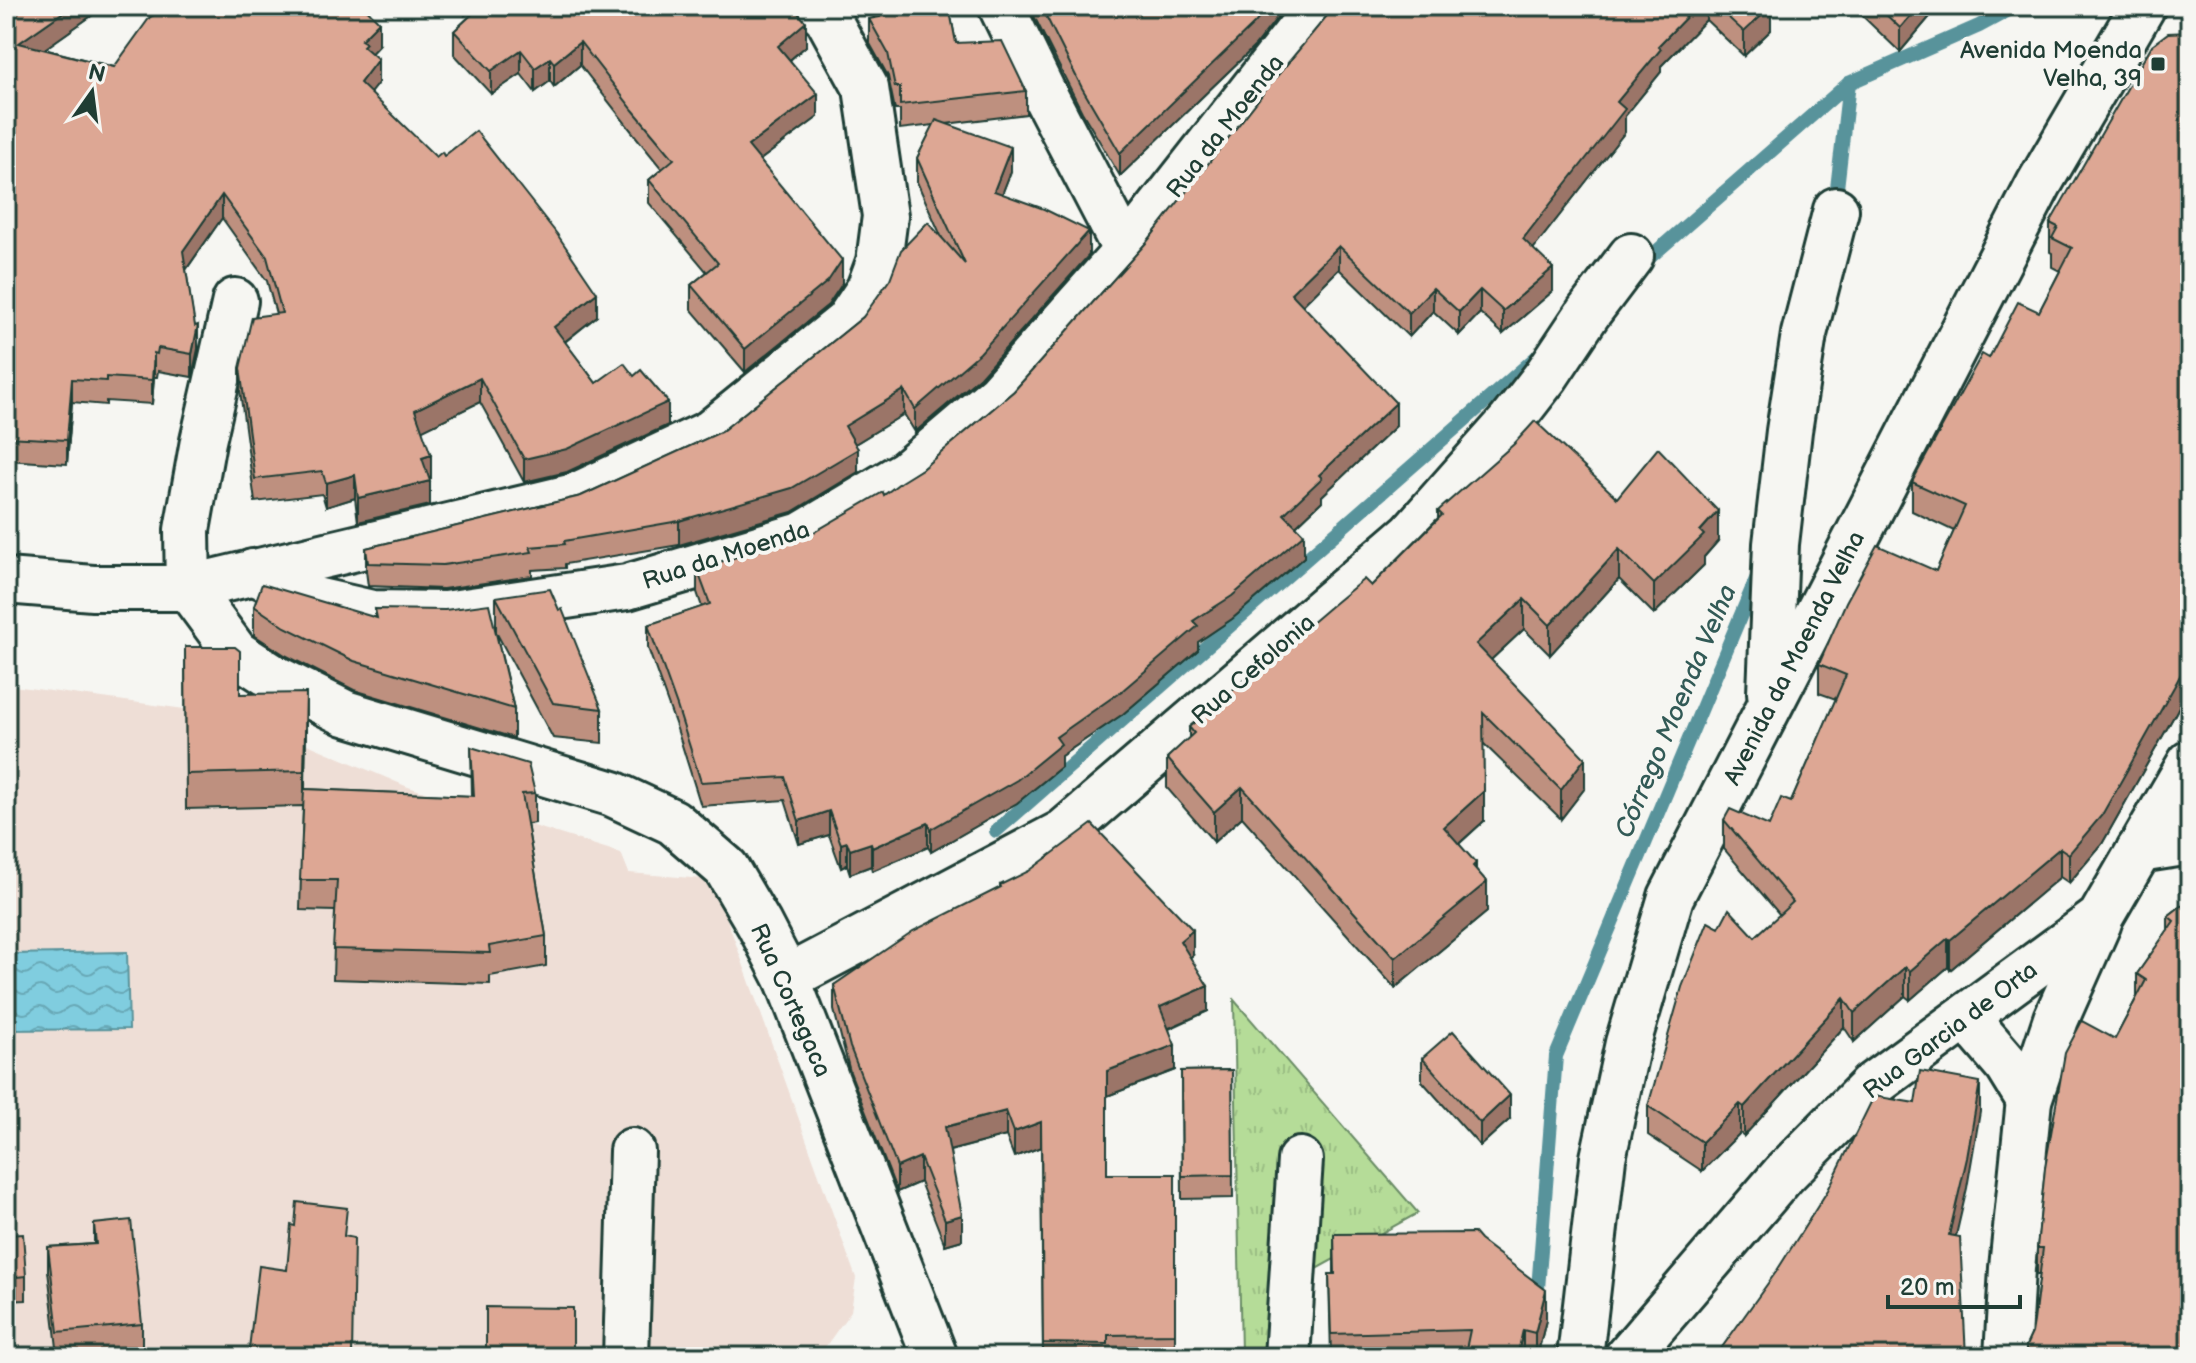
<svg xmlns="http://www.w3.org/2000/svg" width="2196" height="1363" viewBox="0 0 2196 1363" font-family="'Balsamiq Sans',sans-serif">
  <defs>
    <pattern id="park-tufts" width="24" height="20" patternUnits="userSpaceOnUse" patternTransform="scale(2)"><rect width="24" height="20" fill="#b5dc98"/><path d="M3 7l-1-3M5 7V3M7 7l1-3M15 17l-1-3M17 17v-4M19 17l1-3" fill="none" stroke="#9bbe84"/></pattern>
    <pattern id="water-waves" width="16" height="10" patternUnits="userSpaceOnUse" patternTransform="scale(2)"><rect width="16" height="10" fill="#80cddf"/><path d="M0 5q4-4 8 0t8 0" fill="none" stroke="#68a8b6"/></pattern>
  </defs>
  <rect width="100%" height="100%" fill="#f6f6f2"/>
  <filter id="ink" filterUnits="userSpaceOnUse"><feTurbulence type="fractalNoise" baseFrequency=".0125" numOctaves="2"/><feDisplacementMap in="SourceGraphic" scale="16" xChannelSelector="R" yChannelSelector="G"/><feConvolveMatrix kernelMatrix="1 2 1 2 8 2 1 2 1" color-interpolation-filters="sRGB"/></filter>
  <g filter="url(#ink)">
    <polygon fill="#eeded6" points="6,685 244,717 408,787 621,853 629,873 704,879 723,908 856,1278 851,1311 818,1357 6,1357"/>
    <polygon fill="url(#park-tufts)" stroke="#6a8c66" stroke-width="2" points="1234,1000 1418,1213 1296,1280 1267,1354 1241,1354"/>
    <polygon fill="url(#water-waves)" stroke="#59939b" stroke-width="2" points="127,952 129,1029 6,1030 6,954"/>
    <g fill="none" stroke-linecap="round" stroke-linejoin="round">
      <g stroke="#59939b" stroke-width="14">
        <polyline points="1835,206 1849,83 1979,26 2016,6"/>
        <polyline points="1640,266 1849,83"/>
        <polyline points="996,831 1540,354"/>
        <polyline points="1537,1302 1556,1056 1759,572"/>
      </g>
      <g stroke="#1f3d34" stroke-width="50">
        <g id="minor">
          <polyline points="1001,6 1042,90 1126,251"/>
          <polyline points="253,572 315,600 372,613 445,614 627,587 802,535 906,473 998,395 1126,251 1318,6"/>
          <polyline points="6,581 93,588 188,588 575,496 710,433 847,322 869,289 879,262 885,216 866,88 827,17 816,6"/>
          <polyline points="188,588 236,653 273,677 345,713 613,794 673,822 726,868 759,924 787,978 935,1357"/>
          <polyline points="188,588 187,530 203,441 235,301"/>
          <polyline points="1770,693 1776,544 1789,431 1804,334 1836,210"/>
          <polyline points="2139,850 2190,842"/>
          <polyline points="787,978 1064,832 1411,534 1511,421 1546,376 1588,313 1631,256"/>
          <polyline points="1966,1017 2008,1066 2029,1100"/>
          <polyline points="626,1357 632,1151"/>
          <polyline points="1287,1357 1300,1160"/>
          <polyline points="1580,1357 1603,1158 1628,1043 1671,897 2039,184 2143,6"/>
          <polyline points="1627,1357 1783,1175 1871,1086 2100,918 2190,763"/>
          <polyline points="2007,1357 2012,1268 2029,1100 2056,1019 2099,922"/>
        </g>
      </g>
      <use href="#minor" stroke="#f6f6f2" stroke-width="44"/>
    </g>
    <g fill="#be907f" stroke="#1f3d34" stroke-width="2">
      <polygon points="6,6 94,6 94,14 44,49 114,67 379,45 371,53 378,83 370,93 597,316 565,342 596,383 668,425 567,472 524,482 480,402 422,430 431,478 429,479 430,505 358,522 355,498 326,507 322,494 255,502 240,391 240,368 276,314 267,281 222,218 186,270 198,349 192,377 158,371 157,377 154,377 152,404 106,401 106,405 72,402 67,464 6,460"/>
      <polygon points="457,6 792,6 806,46 790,60 818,117 760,160 842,284 828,305 745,372 691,309 691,285 707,272 649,203 649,180 662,169 633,133 580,65 554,87 550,81 535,92 521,74 491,94 454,54 454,31 472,14 470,12 465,15"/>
      <polygon points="871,6 949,6 956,43 1026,91 1026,114 946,124 1011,171 1002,194 1089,255 980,377 915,432 904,414 855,444 858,472 792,512 679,545 565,564 565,568 532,570 532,576 443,589 368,586 366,571 366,548 581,496 721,432 863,317 942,238 917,182 917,158 934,125 900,129 900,110 895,110 888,76 869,42 869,19 874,18"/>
      <polygon points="1029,6 1286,6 1255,46 1120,176 1082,112"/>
      <polygon points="1335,6 1777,6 1771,12 1771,30 1744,56 1706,20 1661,66 1661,72 1625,116 1625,132 1533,249 1553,291 1503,334 1480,313 1459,335 1433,311 1409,337 1339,269 1302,305 1396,426 1322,496 1322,501 1296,526 1304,557 1232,619 1198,642 1198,650 1123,714 1061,756 1061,767 1017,803 931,852 928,847 872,871 871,866 850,874 847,865 841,868 829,835 799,844 785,800 701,806 677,729 648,648 648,625 702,607 697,592 697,569 809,535 884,495 922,469 1014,391 1146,243"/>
      <polygon points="1852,6 1939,6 1900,52"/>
      <polygon points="2190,32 2190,686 2174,716 2102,844 2069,883 2060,877 1950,970 1948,967 1910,1000 1905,996 1854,1042 1844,1027 1744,1136 1740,1133 1702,1171 1648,1135 1648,1106 1719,928 1755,937 1780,915 1724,849 1724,820 1769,826 1791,802 1836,699 1819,693 1819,664 1936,571 1954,531 1912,511 1912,482 2039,312 2060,271 2052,267 2052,253 2050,252 2050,223"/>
      <polygon points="1617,498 1718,541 1704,557 1704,565 1654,614 1619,579 1550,655 1524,629 1491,660 1585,788 1561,819 1483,743 1484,821 1459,844 1476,869 1487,912 1395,988 1242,817 1214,842 1167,788 1167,758 1189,738 1189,727 1371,586 1438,518 1438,511"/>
      <polygon points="496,597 559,610 602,709 602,743 553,738 496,632 514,709 514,738 354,690 285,655 254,635 254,606 375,618 375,609 496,632"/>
      <polygon points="185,647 240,694 306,727 305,789 472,796 471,747 535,793 535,823 527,824 546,936 546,966 490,976 490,984 333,979 335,911 300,910 303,806 186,809"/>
      <polygon points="1000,885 1193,955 1190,957 1208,1011 1169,1029 1175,1070 1107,1096 1107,1174 1175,1174 1175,1357 1043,1357 1041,1147 1014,1157 1006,1136 950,1151 962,1240 945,1245 920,1182 897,1192 850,1072 834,1010 834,985 1000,888"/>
      <polygon points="2190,899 2190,1357 2026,1357 2026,1346 2032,1333 2040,1274 2037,1274 2037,1248 2115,1039 2137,997 2137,974 2168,930 2168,916"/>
      <polygon points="1422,1058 1510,1119 1480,1146 1422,1081"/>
      <polygon points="1232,1070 1233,1198 1182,1199 1181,1071"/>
      <polygon points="94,1224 142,1324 142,1348 58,1356 48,1271 48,1247 94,1244"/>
      <polygon points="1334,1234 1546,1320 1537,1357 1331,1357 1329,1274 1334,1274"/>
      <polygon points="6,1235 26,1276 26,1300 6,1301"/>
    </g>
    <g fill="#9b7568" stroke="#1f3d34" stroke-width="2">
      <polygon points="72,6 94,6 94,14 19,67 19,43"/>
      <polygon points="465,6 470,6 470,12 465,15"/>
      <polygon points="1268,6 1286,6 1255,46 1120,176 1120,153"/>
      <polygon points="1697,6 1706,6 1706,20 1661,66 1661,72 1625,116 1625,132 1523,262 1523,239 1617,102 1658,46"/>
      <polygon points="1761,6 1777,6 1771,12 1771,30 1744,56 1744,32"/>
      <polygon points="1919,6 1939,6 1900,52 1900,28"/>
      <polygon points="379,22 379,45 366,59 361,40"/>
      <polygon points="806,22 806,46 778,70 778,46"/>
      <polygon points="580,42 580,65 554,87 554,63"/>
      <polygon points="521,50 521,74 491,94 491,71"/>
      <polygon points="550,58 550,81 535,92 535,68"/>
      <polygon points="378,59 378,83 360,106 360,83"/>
      <polygon points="818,94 818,117 748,169 748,146"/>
      <polygon points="1011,147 1011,171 994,215 994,191"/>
      <polygon points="222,195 222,218 183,274 183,251"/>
      <polygon points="1089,231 1089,255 980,377 915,432 915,409"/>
      <polygon points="1339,246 1339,269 1291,317 1291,293"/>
      <polygon points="842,260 842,284 828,305 745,372 745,349"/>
      <polygon points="1553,268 1553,291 1503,334 1503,311"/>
      <polygon points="1433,288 1433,311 1409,337 1409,313"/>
      <polygon points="1480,290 1480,313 1459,335 1459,312"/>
      <polygon points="597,293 597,316 554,350 554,327"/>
      <polygon points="198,325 198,349 192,377 192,354"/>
      <polygon points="154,353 154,377 152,404 152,380"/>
      <polygon points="480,378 480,402 415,434 415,410"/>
      <polygon points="72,379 72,402 67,464 67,440"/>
      <polygon points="904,390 904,414 845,450 845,426"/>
      <polygon points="668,402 668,425 567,472 524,482 524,459"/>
      <polygon points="1396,403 1396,426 1322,496 1322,501 1284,537 1284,514 1319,475"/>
      <polygon points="858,449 858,472 792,512 679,545 679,521"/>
      <polygon points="431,455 431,478 422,482 422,458"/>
      <polygon points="355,475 355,498 326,507 326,483"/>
      <polygon points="430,481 430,505 358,522 358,498"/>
      <polygon points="1718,511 1718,541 1704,557 1704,565 1654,614 1654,584"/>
      <polygon points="1304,534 1304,557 1232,619 1198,642 1198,650 1123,714 1061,756 1061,767 1017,803 931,852 931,829 1056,737 1193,621"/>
      <polygon points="1619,549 1619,579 1550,655 1550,625"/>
      <polygon points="1524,599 1524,629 1476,674 1476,644"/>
      <polygon points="2190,657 2190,686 2174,716 2102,844 2069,883 2069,854"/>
      <polygon points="306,693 306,727 304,806 304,771"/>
      <polygon points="1585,758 1585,788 1561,819 1561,790"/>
      <polygon points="1242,787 1242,817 1214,842 1214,812"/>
      <polygon points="1484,791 1484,821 1444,857 1444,827"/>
      <polygon points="829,811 829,835 799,844 799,821"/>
      <polygon points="928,823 928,847 872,871 872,848"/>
      <polygon points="847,842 847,865 841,868 841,844"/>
      <polygon points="871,843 871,866 850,874 850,850"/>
      <polygon points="2060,848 2060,877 1950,970 1950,940"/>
      <polygon points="1476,863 1476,891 1487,882 1487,912 1395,988 1395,958"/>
      <polygon points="1193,930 1193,955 1180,966 1180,941"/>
      <polygon points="1948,938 1948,967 1910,1000 1910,971"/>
      <polygon points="1905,967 1905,996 1854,1042 1854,1013"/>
      <polygon points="1208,986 1208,1011 1160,1032 1160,1007"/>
      <polygon points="1844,998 1844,1027 1744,1136 1744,1107"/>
      <polygon points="1175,1045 1175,1070 1107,1096 1107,1071"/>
      <polygon points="1980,1082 1980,1112 1967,1188 1949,1266 1949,1235"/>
      <polygon points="1510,1095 1510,1119 1480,1146 1480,1123"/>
      <polygon points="1740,1104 1740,1133 1702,1171 1702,1142"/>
      <polygon points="1006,1111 1006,1136 945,1152 945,1127"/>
      <polygon points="1041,1122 1041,1147 1014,1157 1014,1132"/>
      <polygon points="920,1157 920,1182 897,1192 897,1167"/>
      <polygon points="962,1215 962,1240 945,1245 945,1220"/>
      <polygon points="1546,1290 1546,1320 1537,1357 1535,1357 1535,1333"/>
      <polygon points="1523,1330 1523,1357 1517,1357"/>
    </g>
    <g fill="#dda794" stroke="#1f3d34" stroke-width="2">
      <polygon points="6,6 72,6 19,43 114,67 150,17 170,6 364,6 379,22 361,40 366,43 363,46 378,59 360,83 436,157 442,152 444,156 476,131 557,234 597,293 554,327 596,383 624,363 634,376 641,370 668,402 567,449 524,459 480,378 415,410 431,455 422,458 430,481 358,498 355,475 326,483 322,471 255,479 240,368 252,317 282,313 267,257 222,195 183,251 195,326 198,325 192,354 158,348 157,354 154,353 152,380 106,377 106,381 72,379 67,440 6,437"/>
      <polygon points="481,6 792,6 806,22 778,46 818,94 748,146 842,260 828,281 745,349 691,285 718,263 649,180 674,159 633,110 580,42 554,63 550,58 535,68 521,50 491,71 454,31"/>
      <polygon points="877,6 949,6 956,43 1002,41 1026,91 900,105 900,87 895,87 888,53 869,19 880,17"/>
      <polygon points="1041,6 1268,6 1255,23 1120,153 1082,88"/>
      <polygon points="1335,6 1697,6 1658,46 1661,49 1617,102 1625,109 1523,239 1553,268 1503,311 1480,290 1459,312 1433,288 1409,313 1339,246 1291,293 1396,403 1319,475 1322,478 1284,514 1304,534 1232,596 1193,621 1198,626 1123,690 1056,737 1061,744 1017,780 931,829 928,823 872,848 871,843 850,850 847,842 841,844 829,811 799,821 785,777 701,782 677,706 648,625 710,604 697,569 809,535 883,492 884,495 901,482 922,469 1014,391 1146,243 1273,81"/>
      <polygon points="1716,6 1770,6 1771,7 1744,32"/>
      <polygon points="1877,6 1919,6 1900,28"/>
      <polygon points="2190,32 2190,657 2174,687 2102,815 2069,854 2060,848 1950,940 1948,938 1910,971 1905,967 1854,1013 1844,998 1744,1107 1740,1104 1702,1142 1648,1106 1682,987 1708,922 1719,928 1729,909 1755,937 1793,902 1724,820 1730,809 1769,826 1781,798 1791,802 1846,675 1819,664 1846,602 1877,545 1936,571 1965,506 1912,482 1982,354 1989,358 2018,302 2039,312 2072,248 2052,238 2058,227 2050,223 2152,45 2168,33"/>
      <polygon points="936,120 1011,147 994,191 1044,209 1089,231 980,353 915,409 904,390 845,426 858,449 792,488 679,521 564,541 565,544 530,547 532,552 443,565 368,563 366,548 581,496 721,432 863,317 890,279 901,250 928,222 965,264 917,158"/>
      <polygon points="1535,421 1617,498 1658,448 1718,511 1700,531 1704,535 1654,584 1619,549 1550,625 1524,599 1476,644 1585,758 1561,790 1483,713 1484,791 1444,827 1476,863 1473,866 1487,882 1395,958 1242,787 1214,812 1167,758 1194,733 1189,727 1330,607 1364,579 1371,586 1442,515 1438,511 1440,509 1514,444"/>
      <polygon points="262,584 377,618 375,609 445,610 489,604 514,709 354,661 285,627 254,606"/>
      <polygon points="550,589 559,610 562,609 602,709 553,703 496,597"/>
      <polygon points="185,647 235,647 240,651 240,694 306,693 304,771 186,774"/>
      <polygon points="471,747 528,764 535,793 522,794 546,936 489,946 490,953 333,949 337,880 300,880 304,789 474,796"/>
      <polygon points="1092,824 1193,930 1180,941 1208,986 1160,1007 1175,1045 1107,1071 1107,1174 1175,1174 1175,1334 1108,1335 1108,1344 1043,1343 1041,1122 1014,1132 1006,1111 945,1127 962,1215 945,1220 920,1157 897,1167 850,1047 834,985 913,931 1001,887 1000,885 1029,871"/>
      <polygon points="2190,899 2190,1357 2027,1357 2026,1346 2032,1333 2034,1321 2043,1248 2037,1248 2045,1168 2065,1053 2082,1021 2115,1039 2146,980 2137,974 2174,921 2168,916"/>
      <polygon points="1453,1031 1510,1095 1480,1123 1422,1058"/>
      <polygon points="1232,1070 1233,1175 1182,1176 1181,1071"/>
      <polygon points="1920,1071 1980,1082 1967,1158 1949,1235 1960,1237 1966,1357 1715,1357 1776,1272 1828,1190 1874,1096 1915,1103"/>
      <polygon points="297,1202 347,1208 344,1236 354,1238 352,1357 248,1357 259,1266 287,1270 291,1225 295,1226"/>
      <polygon points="131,1220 142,1324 58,1332 48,1247 96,1244 94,1224"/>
      <polygon points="1474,1233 1480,1240 1546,1290 1535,1333 1523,1330 1517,1357 1500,1357 1466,1349 1470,1330 1331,1334 1329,1274 1335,1274 1334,1234"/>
      <polygon points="23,1234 26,1276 6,1278 6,1235"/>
      <polygon points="486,1307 573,1308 573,1357 486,1357"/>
    </g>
  </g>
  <rect fill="#1f3d34" stroke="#f6f6f2" stroke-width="3" x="2150" y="56" width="16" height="16" rx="4"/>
  <g text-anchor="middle" stroke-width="8" stroke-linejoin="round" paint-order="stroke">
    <g font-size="24" fill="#1f3d34" stroke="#f6f6f2" text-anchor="end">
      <text x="2142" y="58">Avenida Moenda<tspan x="2142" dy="28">Velha, 39</tspan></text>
    </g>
    <g font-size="24" fill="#1f3d34" stroke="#f6f6f2">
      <text transform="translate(1225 126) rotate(-52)" y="8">Rua da Moenda</text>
      <text transform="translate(726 555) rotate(-18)" y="8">Rua da Moenda</text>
      <text transform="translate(1794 658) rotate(-63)" y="8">Avenida da Moenda Velha</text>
      <text transform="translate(1253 669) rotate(-41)" y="8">Rua Cefolonia</text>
      <text transform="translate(791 1000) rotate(66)" y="8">Rua Cortegaca</text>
      <text transform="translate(1950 1030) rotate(-37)" y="8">Rua Garcia de Orta</text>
    </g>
    <g font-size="26" font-style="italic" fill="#325a56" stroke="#f6f6f2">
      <text transform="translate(1675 711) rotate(-67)" y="9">Córrego Moenda Velha</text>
    </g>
  </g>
  <rect width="2196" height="1363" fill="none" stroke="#f6f6f2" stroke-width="32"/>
  <rect x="16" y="16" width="2164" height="1331" fill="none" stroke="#1f3d34" stroke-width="3" filter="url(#ink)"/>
  <g transform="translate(92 92) rotate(14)" stroke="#f6f6f2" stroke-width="6" paint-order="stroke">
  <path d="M0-6L14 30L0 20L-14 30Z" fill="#1f3d34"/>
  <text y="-12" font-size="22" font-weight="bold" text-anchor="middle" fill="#1f3d34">N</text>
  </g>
  <path d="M1888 1295v12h132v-12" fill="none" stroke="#1f3d34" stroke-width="4"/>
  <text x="1900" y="1295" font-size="24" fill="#1f3d34" stroke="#f6f6f2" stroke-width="6" paint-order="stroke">20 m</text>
</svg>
